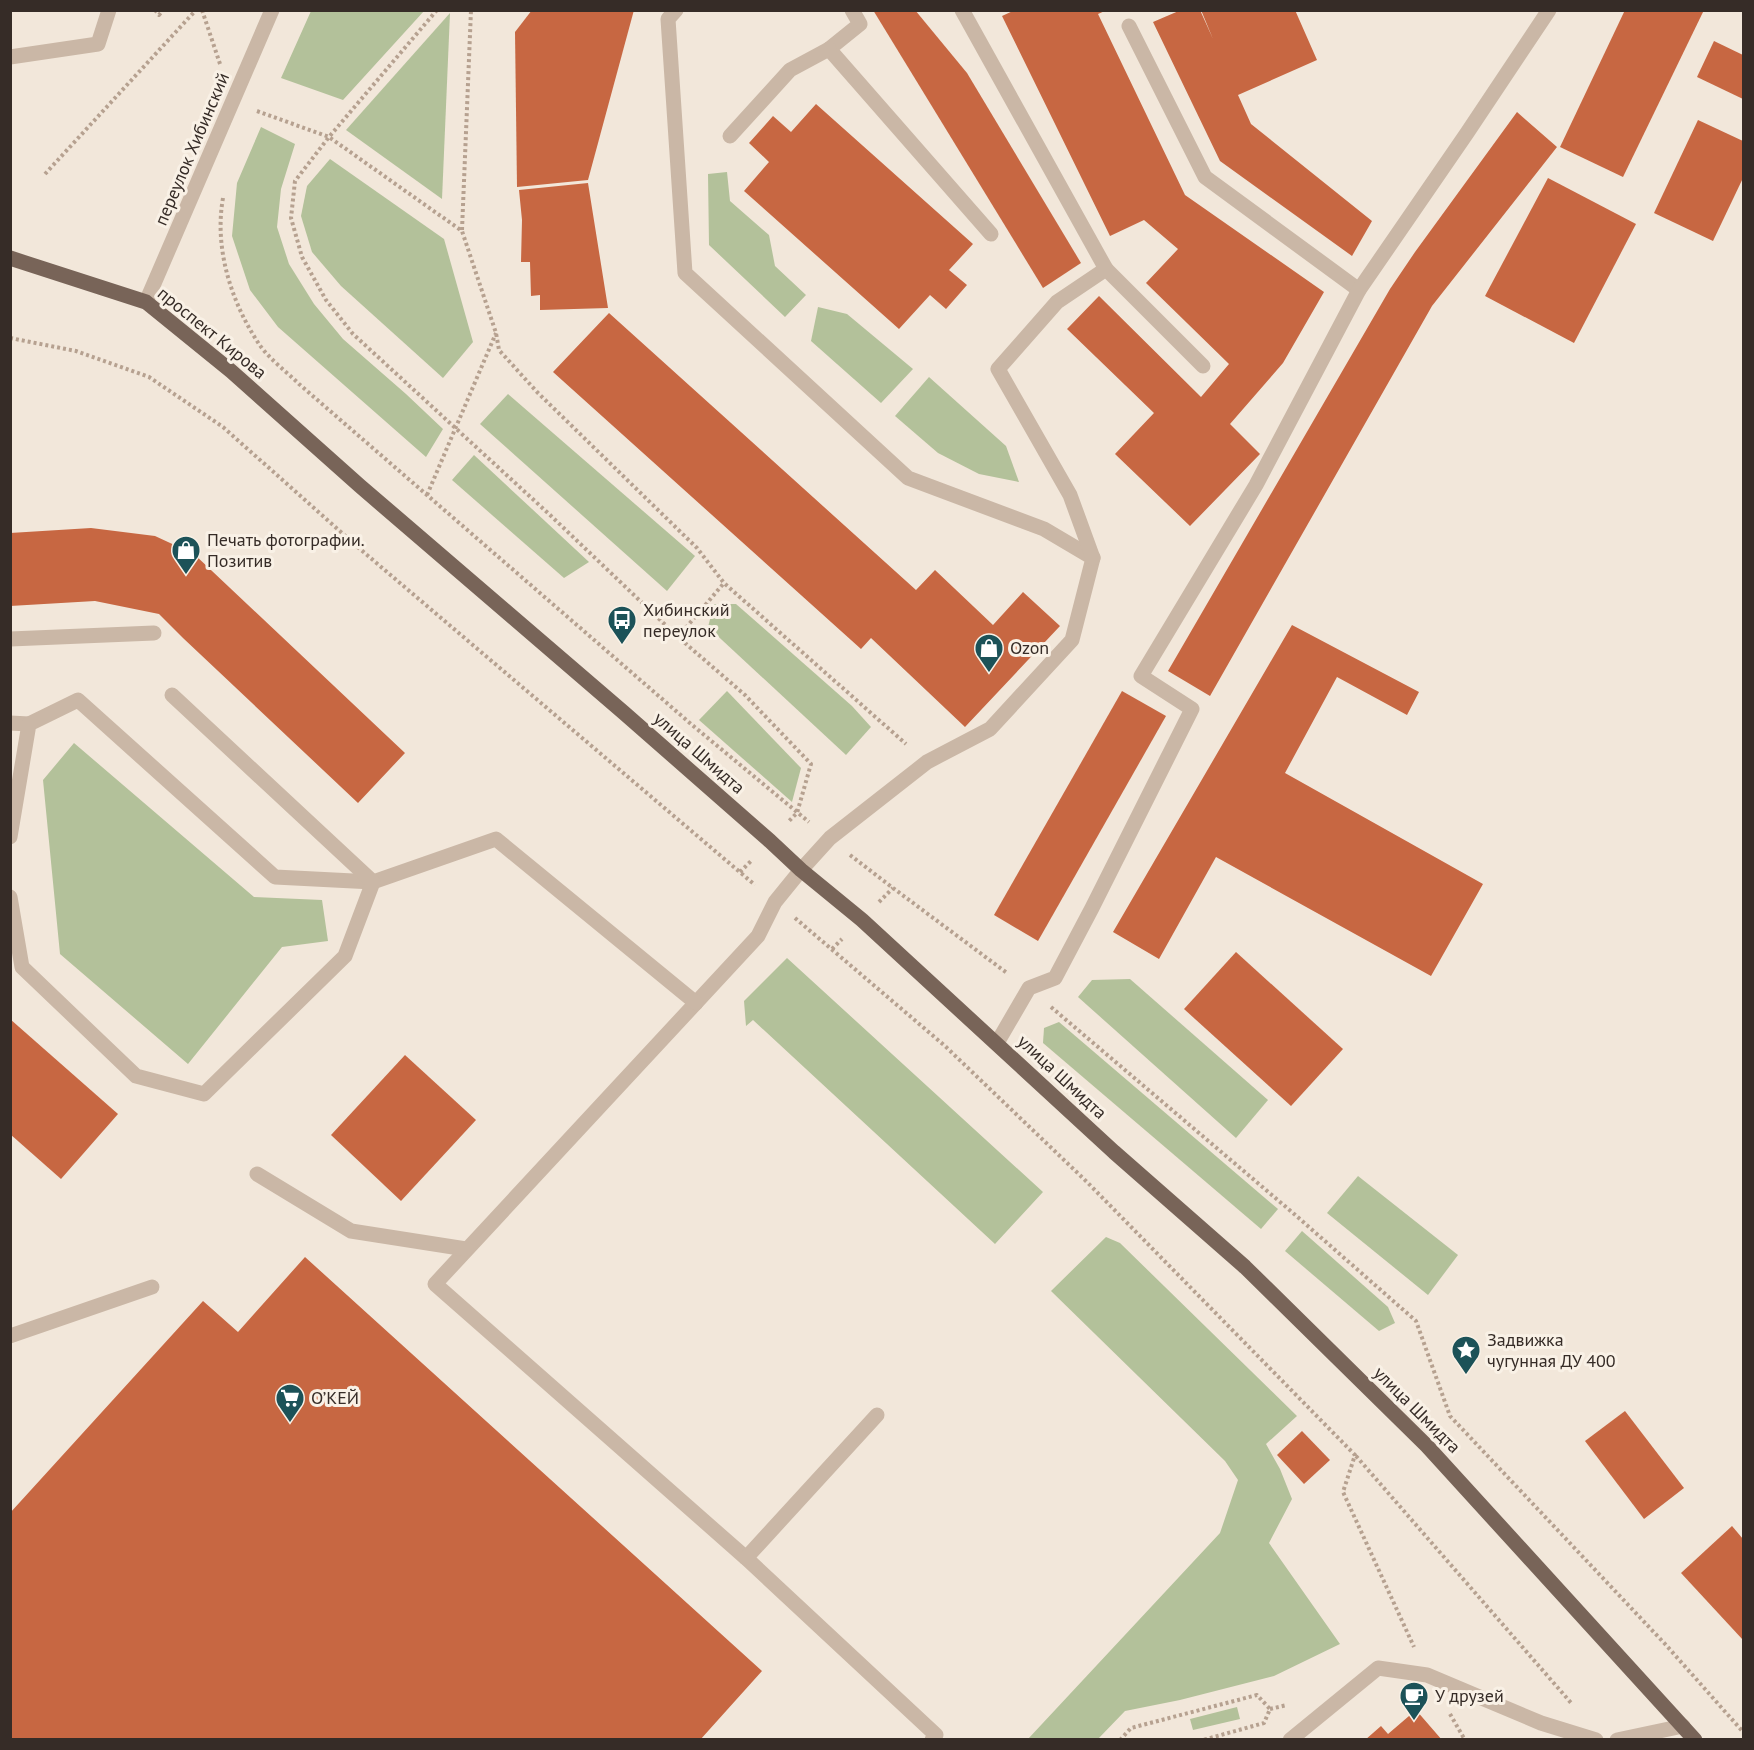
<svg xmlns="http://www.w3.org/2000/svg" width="1754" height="1750" viewBox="0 0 1754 1750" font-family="'PT Sans',sans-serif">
  <rect width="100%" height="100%" fill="#f2e7da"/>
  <g fill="#b3c19a">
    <polygon points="311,11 311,10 424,11 343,100 281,78"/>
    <polygon points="450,13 442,199 346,130"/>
    <polygon points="261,127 295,144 281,189 277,227 289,264 314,304 343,339 406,394 443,429 426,457 278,327 250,290 232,236 237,183"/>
    <polygon points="330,159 444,239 473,342 443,378 341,286 312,252 301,216 307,186"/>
    <polygon points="727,172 730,201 769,235 775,266 806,295 785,317 709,245 708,174"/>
    <polygon points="818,307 847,314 913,369 881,403 811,341"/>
    <polygon points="929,377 1006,446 1019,482 979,474 938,453 895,416"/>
    <polygon points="508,394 695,556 667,591 480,424"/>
    <polygon points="474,455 589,562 564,578 452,480"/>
    <polygon points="714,604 736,604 852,706 871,727 846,755 708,627"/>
    <polygon points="727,691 801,768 792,802 699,720"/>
    <polygon points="74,743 254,897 322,900 328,941 282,947 188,1064 60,954 43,780"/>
    <polygon points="787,958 1043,1192 995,1244 753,1020 746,1026 744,1001"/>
    <polygon points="1130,979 1268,1100 1236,1138 1078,997 1092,980"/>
    <polygon points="1059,1022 1278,1209 1261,1229 1043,1043 1044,1028"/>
    <polygon points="1358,1176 1458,1255 1428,1295 1327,1213"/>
    <polygon points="1302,1231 1388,1307 1395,1323 1379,1331 1285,1251"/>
    <polygon points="1106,1237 1120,1243 1297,1416 1266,1444 1280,1469 1292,1499 1269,1543 1340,1644 1274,1676 1180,1700 1125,1711 1098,1739 1028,1739 1220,1533 1238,1480 1225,1461 1051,1291"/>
    <polygon points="1237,1707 1240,1719 1193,1730 1190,1719"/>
  </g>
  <g fill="#c76742">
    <polygon points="532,10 634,10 588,180 517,187 515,32"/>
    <polygon points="873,10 915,10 967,73 1081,263 1043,288"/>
    <polygon points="1015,10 1107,10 1098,14 1185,195 1324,292 1283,363 1230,424 1260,454 1190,526 1115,454 1154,413 1067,329 1099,296 1201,397 1229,364 1146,283 1178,249 1144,220 1110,236 1002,16"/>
    <polygon points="1181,10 1200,10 1213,39 1201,10 1295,10 1317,60 1238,95 1251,124 1372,221 1352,256 1220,161 1153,22"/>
    <polygon points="1625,10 1704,10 1623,177 1560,147"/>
    <polygon points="1714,41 1743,55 1743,99 1697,77"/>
    <polygon points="816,104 973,244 949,270 967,285 946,309 930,295 899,329 744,191 769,162 749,143 773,116 791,132"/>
    <polygon points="1517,112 1557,147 1432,306 1210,696 1168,671 1390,289 1415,252"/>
    <polygon points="1698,120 1743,141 1743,178 1713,241 1654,213"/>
    <polygon points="1548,178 1636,224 1574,343 1485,296"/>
    <polygon points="588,183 608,308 540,310 540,295 531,296 530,262 521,262 522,220 519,190"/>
    <polygon points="609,313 916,590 935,570 993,625 1023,592 1060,626 965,727 871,638 861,649 553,372"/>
    <polygon points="91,528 155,536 194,554 405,753 358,803 183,638 159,614 95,601 10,606 10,533"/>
    <polygon points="1292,625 1419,692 1407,715 1337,677 1285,773 1483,884 1431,976 1216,857 1159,959 1113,932"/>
    <polygon points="1122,691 1166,716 1038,941 994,915"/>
    <polygon points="1236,952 1343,1049 1291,1106 1184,1009"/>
    <polygon points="10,1019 118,1114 61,1179 10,1134"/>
    <polygon points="405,1055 476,1120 401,1201 331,1135"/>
    <polygon points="305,1257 762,1671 700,1740 10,1740 10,1513 203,1301 238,1332"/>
    <polygon points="1625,1411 1684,1488 1644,1519 1585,1441"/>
    <polygon points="1302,1431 1330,1460 1304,1484 1277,1455"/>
    <polygon points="1732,1526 1743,1539 1743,1640 1681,1573"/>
    <polygon points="1416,1710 1442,1740 1365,1740 1381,1726 1388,1734"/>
  </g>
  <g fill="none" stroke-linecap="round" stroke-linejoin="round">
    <g stroke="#b6a190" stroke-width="4" stroke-dasharray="3 3" stroke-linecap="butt">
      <polyline points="155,10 159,15 163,10"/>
      <polyline points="202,10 220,64"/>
      <polyline points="437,10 329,137 295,181 291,218 302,257 326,300 353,334 549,514 678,637 745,695 811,764 797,813 788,822"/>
      <polyline points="257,111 329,137 462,231 496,333 499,350 537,392 697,548 724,583 906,744"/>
      <polyline points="45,174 196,10"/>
      <path d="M223,198C214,248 231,302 259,344C269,359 286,371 299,384L691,724L809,822"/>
      <polyline points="462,230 471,10"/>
      <polyline points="10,338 76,351 149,377 223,427 360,549 755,885"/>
      <polyline points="427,495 496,333"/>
      <polyline points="678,637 724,583"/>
      <polyline points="850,855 893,888 1007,973"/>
      <polyline points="740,872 752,860"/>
      <polyline points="879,902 893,888"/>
      <polyline points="795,918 945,1046 1087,1182 1355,1455 1343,1492 1414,1647"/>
      <polyline points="832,949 842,939"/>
      <polyline points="1051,1007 1293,1213 1416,1321 1450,1416 1666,1645 1744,1733"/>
      <polyline points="1356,1456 1572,1704"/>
      <polyline points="1270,1709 1287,1705"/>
      <polyline points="1450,1714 1465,1740"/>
      <polyline points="1120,1740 1131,1728 1257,1695 1270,1709 1264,1723 1203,1740"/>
    </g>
    <g stroke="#cab7a6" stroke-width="15">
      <polyline points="676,10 668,19 685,273 908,478 1044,529 1093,558 1072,640 990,729 927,762 830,838 801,870 775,902 758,936 435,1284 746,1558 936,1735 932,1740"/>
      <polyline points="852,10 860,24 829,49 991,234"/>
      <polyline points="962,10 1106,269"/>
      <polyline points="1129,26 1205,177 1359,290"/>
      <polyline points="10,57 98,44 109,10"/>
      <polyline points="730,136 790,70 829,49"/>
      <polyline points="1093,558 1070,495 998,369 1057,302 1106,269 1203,366"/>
      <polyline points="10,639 154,633"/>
      <polyline points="10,723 29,724"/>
      <polyline points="10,837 29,724 78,700 275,877 373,882 496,839 696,1003"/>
      <polyline points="10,897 22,967 136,1076 204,1094 345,956 373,882 172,695"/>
      <polyline points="997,1043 1029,988 1055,978 1092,908 1192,709 1141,676 1256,485 1359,290 1467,133 1549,10"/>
      <polyline points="257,1174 351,1231 466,1249"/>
      <polyline points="10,1336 152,1287"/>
      <polyline points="746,1558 877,1415"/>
      <polyline points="1290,1740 1378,1668 1427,1675 1541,1723 1596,1740"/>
      <polyline points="1617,1740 1683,1726"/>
    </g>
    <polyline stroke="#cab7a6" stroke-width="15" points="146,302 272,10"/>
    <polyline stroke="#786458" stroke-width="15" points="10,258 146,302 231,371 360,486 623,712 770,841 801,870 862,920 1114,1152 1245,1267 1427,1446 1695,1740"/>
  </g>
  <defs>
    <g id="shop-pin" transform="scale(1.5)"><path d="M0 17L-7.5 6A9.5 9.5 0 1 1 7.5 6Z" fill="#1c5258" stroke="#f9f1e6"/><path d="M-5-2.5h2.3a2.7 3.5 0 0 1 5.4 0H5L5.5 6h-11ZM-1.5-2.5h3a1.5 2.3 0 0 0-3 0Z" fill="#fff"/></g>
    <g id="bus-pin" transform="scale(1.5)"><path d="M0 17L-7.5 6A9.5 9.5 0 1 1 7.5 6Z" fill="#1c5258" stroke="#f9f1e6"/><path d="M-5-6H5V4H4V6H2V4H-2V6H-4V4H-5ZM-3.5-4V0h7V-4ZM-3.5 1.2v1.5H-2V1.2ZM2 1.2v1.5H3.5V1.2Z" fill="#fff"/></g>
    <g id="sight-pin" transform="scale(1.5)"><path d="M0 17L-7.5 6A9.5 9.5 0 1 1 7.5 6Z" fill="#1c5258" stroke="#f9f1e6"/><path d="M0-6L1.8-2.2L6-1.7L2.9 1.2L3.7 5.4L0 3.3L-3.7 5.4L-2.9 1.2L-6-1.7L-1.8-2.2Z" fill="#fff"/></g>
    <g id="supermarket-pin" transform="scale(1.5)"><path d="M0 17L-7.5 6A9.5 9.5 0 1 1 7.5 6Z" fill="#1c5258" stroke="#f9f1e6"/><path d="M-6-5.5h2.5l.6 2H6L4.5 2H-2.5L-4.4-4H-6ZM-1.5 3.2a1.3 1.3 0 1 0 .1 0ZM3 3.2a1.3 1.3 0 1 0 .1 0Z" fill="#fff"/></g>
    <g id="cafe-pin" transform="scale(1.5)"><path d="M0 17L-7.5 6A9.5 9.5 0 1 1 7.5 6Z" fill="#1c5258" stroke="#f9f1e6"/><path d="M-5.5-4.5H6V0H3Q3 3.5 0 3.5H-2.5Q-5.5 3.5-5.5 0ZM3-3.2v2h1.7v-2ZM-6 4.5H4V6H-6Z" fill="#fff"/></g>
  </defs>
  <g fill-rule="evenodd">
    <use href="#shop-pin" x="186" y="550"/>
    <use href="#bus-pin" x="622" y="620"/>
    <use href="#shop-pin" x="989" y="648"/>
    <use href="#sight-pin" x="1466" y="1350"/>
    <use href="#supermarket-pin" x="290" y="1398"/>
    <use href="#cafe-pin" x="1414" y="1696"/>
  </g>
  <g text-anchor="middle" stroke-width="6" stroke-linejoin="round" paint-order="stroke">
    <g font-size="18" fill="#362c27" stroke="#f9f1e6">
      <text transform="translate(192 149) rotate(-67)" y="6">переулок Хибинский</text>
      <text transform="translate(212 333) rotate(39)" y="6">проспект Кирова</text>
      <text transform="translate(699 753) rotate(41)" y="6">улица Шмидта</text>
      <text transform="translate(1062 1077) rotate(43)" y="6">улица Шмидта</text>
      <text transform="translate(1417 1410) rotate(45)" y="6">улица Шмидта</text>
    </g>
    <g font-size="18" fill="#362c27" stroke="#f9f1e6" text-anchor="start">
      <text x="207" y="546">Печать фотографии.<tspan x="207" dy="21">Позитив</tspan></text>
      <text x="643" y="616">Хибинский<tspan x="643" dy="21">переулок</tspan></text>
      <text x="1010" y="654">Ozon</text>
      <text x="1487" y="1346">Задвижка<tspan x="1487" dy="21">чугунная ДУ 400</tspan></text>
      <text x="311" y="1404">О’КЕЙ</text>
      <text x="1435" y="1702">У друзей</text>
    </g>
  </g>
  <rect width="1754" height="1750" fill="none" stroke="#362c27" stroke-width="24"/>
</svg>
